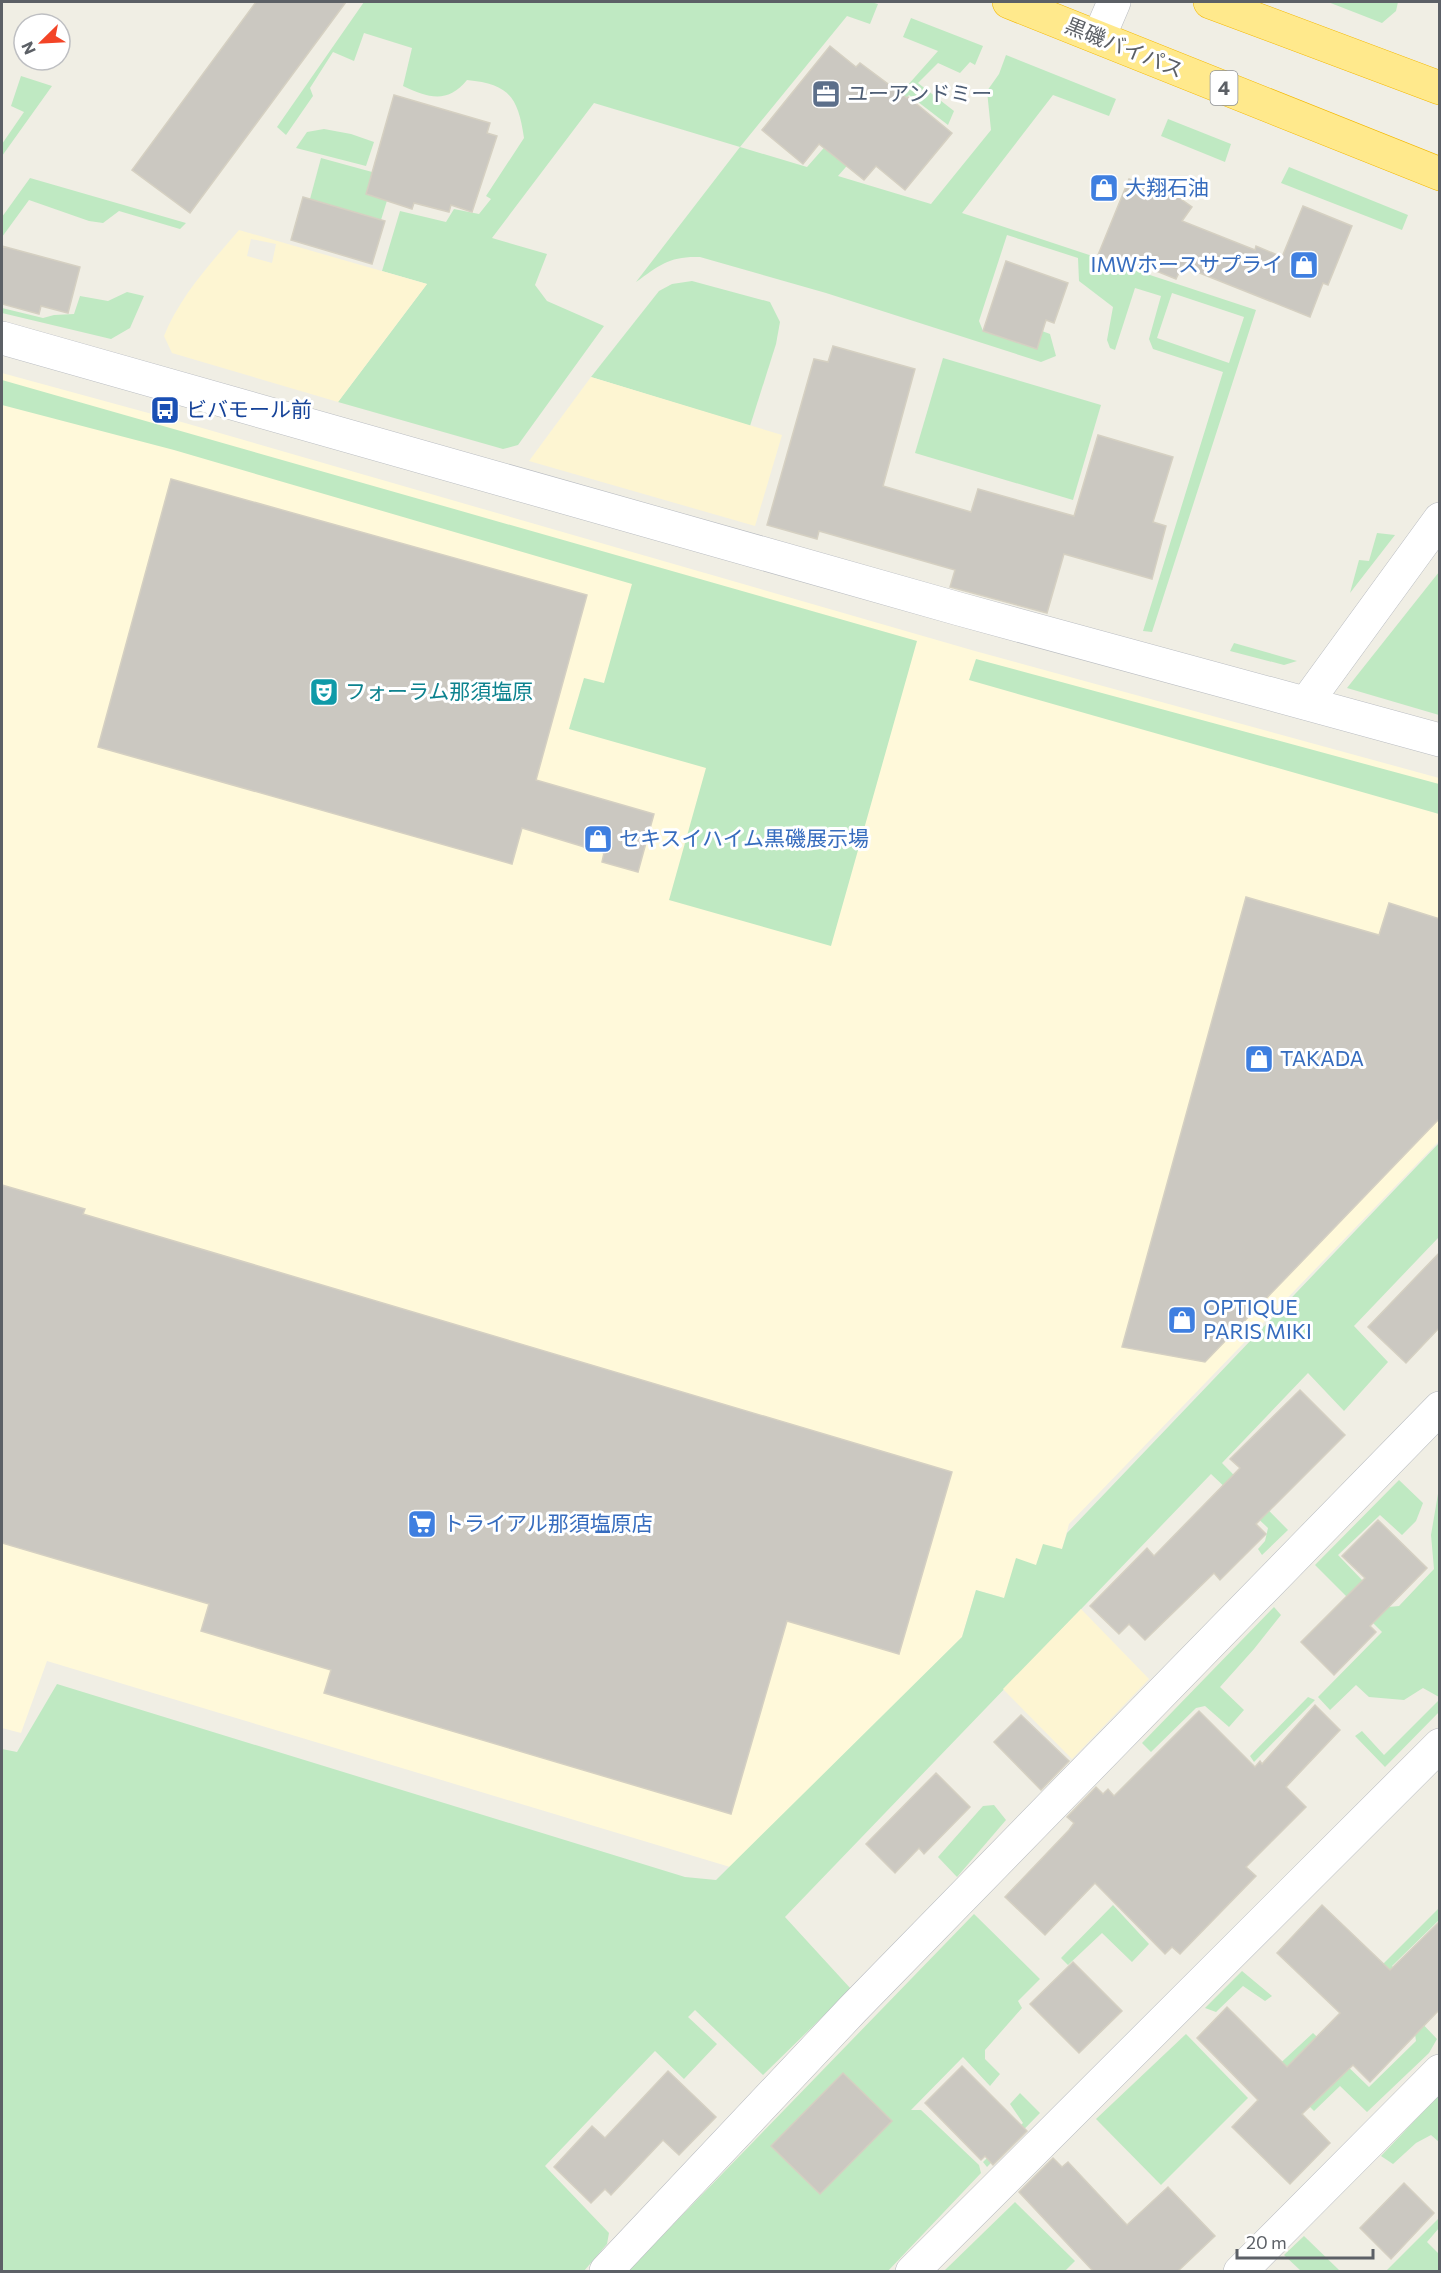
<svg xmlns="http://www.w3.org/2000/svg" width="1441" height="2273" viewBox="0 0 1441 2273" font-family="Commissioner,'Noto Sans JP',sans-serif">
  <rect width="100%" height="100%" fill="#f0eee4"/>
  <polygon fill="#fff9da" points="2,373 185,423 975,651 1439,778 1439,1141 1069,1524 1062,1550 1037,1565 1004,1598 976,1590 962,1637 730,1867 47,1661 21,1733 2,1728"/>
  <g fill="#bfe9c2" fill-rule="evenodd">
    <path d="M364,2H871L878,4L870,24L847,16L740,147L807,167L837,133L861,138L938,51L903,37L911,18L983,46L975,65L970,62L960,73L938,63L918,83L954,111L948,125L909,95L838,176L931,204L991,130L987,91L999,74L1006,55L1116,99L1109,116L1053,95L962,213L1256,310L1152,632L1143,631L1223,372L1153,349L1149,339L1161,296L1135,288L1115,350L1110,348L1107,340L1113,307L1079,281L1078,258L1007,235L979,321L983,331H1042L1050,334L1056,356L1041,362L826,293L700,257C669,256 660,265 636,282L740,147L594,103L492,238L547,254L535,285L547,301L604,326L518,445L503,449L338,402L427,284L382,271L400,211L446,222L454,209L479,214L491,199L486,196L524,138C518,97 509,84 467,80C447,104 429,98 403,86L412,48L364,33L354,61L333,52L310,88L313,96L286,135L277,127ZM1172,293L1244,317L1229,363L1157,338Z"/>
    <polygon points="1328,2 1398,2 1396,11 1382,23"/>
    <polygon points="21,76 52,86 2,156 2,144 24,112 11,106"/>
    <polygon points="1168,119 1231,144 1225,162 1161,136"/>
    <polygon points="324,129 351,134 374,142 366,166 296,148 307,132"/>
    <polygon points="321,158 394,178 381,220 310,199"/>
    <polygon points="1289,167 1408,215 1402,230 1281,183"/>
    <polygon points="30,178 186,223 180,229 119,211 103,223 89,221 29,200 2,237 2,217"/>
    <polygon points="692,281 770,302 780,322 776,344 750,426 591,377 659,291 672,284"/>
    <polygon points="127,292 144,296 130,328 111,339 2,313 2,308 43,318 54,315 74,314 80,296 108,301"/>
    <polygon points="943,358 1101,405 1073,500 915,453"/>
    <polygon points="2,380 917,641 831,946 669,900 706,768 569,729 584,678 604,683 632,584 174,450 2,405"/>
    <polygon points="1377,533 1395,535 1350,593 1359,560 1369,561"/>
    <polygon points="1439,572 1439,715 1347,688"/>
    <polygon points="1234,643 1297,661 1284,665 1230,651"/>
    <polygon points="976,659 1439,784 1439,814 969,680"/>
    <polygon points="1439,1143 1439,1237 1354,1326 1388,1362 1344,1411 1308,1373 1222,1463 1288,1530 1262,1555 1258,1549 1265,1541 1268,1528 1211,1474 785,1917 851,1989 763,2075 695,2010 688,2017 717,2044 684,2079 655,2051 545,2166 609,2233 607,2244 584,2271 2,2272 2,1749 17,1752 57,1684 685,1877 716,1880 962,1637 976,1590 1004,1598 1016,1558 1036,1565 1043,1544 1062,1549 1067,1533"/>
    <polygon points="1399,1480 1423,1503 1416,1521 1402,1535 1380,1515 1338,1555 1388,1607 1399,1606 1434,1569 1431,1535 1439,1488 1439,1697 1423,1688 1404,1700 1369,1697 1356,1685 1330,1710 1318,1697 1382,1632 1315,1565"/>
    <polygon points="1274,1607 1281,1615 1254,1649 1220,1687 1244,1710 1229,1727 1205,1706 1196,1708 1151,1752 1142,1743"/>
    <polygon points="1308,1697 1315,1700 1254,1762 1250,1756"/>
    <polygon points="1439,1700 1439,1712 1385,1767 1355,1736 1362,1731 1384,1755"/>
    <polygon points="994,1805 1006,1820 957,1877 938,1857 983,1806"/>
    <polygon points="1113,1905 1149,1944 1132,1962 1102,1933 1068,1965 1061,1958"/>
    <polygon points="1439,1908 1439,1920 1392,1966 1428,2002 1416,2017 1437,2039 1429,2053 1367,2112 1340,2086 1314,2111 1273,2070 1313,2033 1369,2087 1416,2041 1414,2027 1368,1979"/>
    <polygon points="974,1914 1040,1979 1018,2001 1022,2008 985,2050 985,2059 1000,2074 990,2086 963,2057 911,2110 921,2110 979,2165 981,2173 888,2271 627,2272"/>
    <polygon points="1242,1971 1272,1996 1265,2001 1243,1986 1216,2012 1205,2008"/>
    <polygon points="1186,2034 1248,2098 1161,2185 1096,2119"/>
    <polygon points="1020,2093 1040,2113 987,2167 983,2162 1023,2123 1010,2104"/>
    <polygon points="1439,2095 1439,2142 1431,2135 1416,2143 1393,2164 1381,2156"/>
    <polygon points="1015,2202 1075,2261 1065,2271 944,2271"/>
    <polygon points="1439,2218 1439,2228 1427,2242 1439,2254 1439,2271 1386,2271"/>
    <polygon points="1304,2236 1339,2270 1337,2271 1301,2271 1284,2255"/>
  </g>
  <g fill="#fdf5d2" fill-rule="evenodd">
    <path d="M239,230L427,284L338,402L172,353L164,336C180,296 211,263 239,230ZM251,239L276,244L272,263L247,256Z"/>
    <polygon points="591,377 782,435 755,526 529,461"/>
    <polygon points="1081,1609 1149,1679 1072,1759 1003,1689"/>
  </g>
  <g fill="#cbc8c1" stroke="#d5d0c2" stroke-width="1.5">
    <polygon points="256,2 346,2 190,213 132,170"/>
    <polygon points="830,46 856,67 860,63 907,98 908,97 952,133 905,190 876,166 864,180 819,144 803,164 762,130"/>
    <polygon points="394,95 490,123 487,133 497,136 472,212 451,205 449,212 414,203 412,209 366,194"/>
    <polygon points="1129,179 1152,189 1155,181 1192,207 1182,221 1255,250 1256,246 1282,257 1303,206 1352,226 1328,285 1323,283 1310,317 1182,266 1176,279 1149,268 1148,272 1098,255"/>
    <polygon points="303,197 385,221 372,264 291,240"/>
    <polygon points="2,246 80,267 68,313 41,306 39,314 2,304"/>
    <polygon points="1006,261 1068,283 1054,323 1046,320 1037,349 983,331"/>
    <polygon points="833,346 915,369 883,486 971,512 978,489 1074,516 1098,435 1173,457 1153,522 1166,526 1152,579 1064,554 1047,613 950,587 955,570 819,531 817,539 767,525 814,359 828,362"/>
    <polygon points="171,479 587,595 536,780 654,814 638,872 602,862 604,853 522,828 512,864 98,747"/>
    <polygon points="1246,897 1379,935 1389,903 1440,919 1440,1118 1205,1362 1122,1347"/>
    <polygon points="2,1185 85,1209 83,1214 952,1472 899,1654 787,1621 731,1814 324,1693 331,1670 201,1631 209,1604 2,1543"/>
    <polygon points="1440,1252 1440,1327 1406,1363 1368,1327"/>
    <polygon points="1300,1390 1345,1435 1256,1524 1266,1534 1220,1580 1214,1573 1145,1640 1129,1624 1119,1634 1090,1606 1147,1548 1154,1556 1240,1468 1230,1459"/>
    <polygon points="1378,1520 1427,1568 1370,1626 1376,1632 1334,1675 1301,1642 1365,1578 1342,1556"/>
    <polygon points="1315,1705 1340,1730 1286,1787 1306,1807 1246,1867 1256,1876 1180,1954 1172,1947 1165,1954 1095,1883 1045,1935 1005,1897 1069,1830 1074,1823 1067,1817 1096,1787 1103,1794 1108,1789 1114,1796 1199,1711 1255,1767 1260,1761 1262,1764"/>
    <polygon points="1021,1715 1069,1761 1041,1790 994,1742"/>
    <polygon points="936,1773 970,1807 924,1854 919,1848 895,1873 866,1844"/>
    <polygon points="1322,1905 1390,1970 1440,1921 1440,2009 1370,2082 1353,2065 1302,2114 1330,2143 1290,2184 1232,2127 1258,2100 1197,2038 1227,2007 1287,2067 1340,2013 1277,1953"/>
    <polygon points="1073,1962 1122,2011 1079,2053 1030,2004"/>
    <polygon points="962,2066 1027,2131 993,2165 985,2156 981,2160 925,2103"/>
    <polygon points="668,2071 716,2117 679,2155 663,2140 611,2195 605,2189 591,2203 554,2167 592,2126 605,2138"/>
    <polygon points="843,2073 892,2121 820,2194 771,2146"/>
    <polygon points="1053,2158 1062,2167 1068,2162 1127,2225 1168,2187 1215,2236 1178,2271 1093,2271 1019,2192"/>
    <polygon points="1404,2183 1434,2213 1391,2259 1360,2228"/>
  </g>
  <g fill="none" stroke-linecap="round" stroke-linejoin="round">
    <g stroke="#b9bcc1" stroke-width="34">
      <g id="minor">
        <polyline points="1099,37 1114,2"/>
        <polyline points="2,338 959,609 1440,740"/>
        <polyline points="1306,703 1440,519"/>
        <polyline points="606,2271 853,2009 1440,1408"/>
        <polyline points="912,2272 1440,1745"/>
        <polyline points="1240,2272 1440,2071"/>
      </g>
    </g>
    <g stroke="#f4b800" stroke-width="34">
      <g id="highway">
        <polyline points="1009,2 1440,174"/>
        <polyline points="1210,2 1440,88"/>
      </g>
    </g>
    <use href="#minor" stroke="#fff" stroke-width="33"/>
    <use href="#highway" stroke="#ffe98c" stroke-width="33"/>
  </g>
  <defs>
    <g id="office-square" transform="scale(1.5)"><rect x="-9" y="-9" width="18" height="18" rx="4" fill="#5c6f8a" stroke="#fff"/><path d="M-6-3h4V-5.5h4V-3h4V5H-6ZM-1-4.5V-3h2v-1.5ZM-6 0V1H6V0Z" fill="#fff"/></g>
    <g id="shop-square" transform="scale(1.5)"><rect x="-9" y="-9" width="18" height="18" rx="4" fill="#3f7fe0" stroke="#fff"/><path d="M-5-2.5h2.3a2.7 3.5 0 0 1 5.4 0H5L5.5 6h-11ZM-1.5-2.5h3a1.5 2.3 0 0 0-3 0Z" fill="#fff"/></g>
    <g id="bus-square" transform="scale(1.5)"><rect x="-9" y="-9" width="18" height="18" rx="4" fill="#1a4fb4" stroke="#fff"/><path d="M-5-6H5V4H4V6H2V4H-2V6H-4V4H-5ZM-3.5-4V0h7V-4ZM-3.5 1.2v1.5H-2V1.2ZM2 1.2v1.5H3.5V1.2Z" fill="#fff"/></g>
    <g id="theatre-square" transform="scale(1.5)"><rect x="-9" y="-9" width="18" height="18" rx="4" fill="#0f9aa8" stroke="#fff"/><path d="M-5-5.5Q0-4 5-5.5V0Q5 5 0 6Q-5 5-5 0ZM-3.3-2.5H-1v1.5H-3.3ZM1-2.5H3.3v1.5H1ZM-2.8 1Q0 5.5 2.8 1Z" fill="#fff"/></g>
    <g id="supermarket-square" transform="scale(1.5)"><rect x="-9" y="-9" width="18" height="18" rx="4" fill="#3f7fe0" stroke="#fff"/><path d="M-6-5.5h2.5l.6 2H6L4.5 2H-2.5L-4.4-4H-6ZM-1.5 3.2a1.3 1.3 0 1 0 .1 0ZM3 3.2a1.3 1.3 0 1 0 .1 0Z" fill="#fff"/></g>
  </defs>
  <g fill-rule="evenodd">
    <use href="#office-square" x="826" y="94"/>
    <use href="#shop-square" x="1104" y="188"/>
    <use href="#shop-square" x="1304" y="265"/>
    <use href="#bus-square" x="165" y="410"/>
    <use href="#theatre-square" x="324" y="692"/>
    <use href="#shop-square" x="598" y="839"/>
    <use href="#shop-square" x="1259" y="1059"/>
    <use href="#shop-square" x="1182" y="1320"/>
    <use href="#supermarket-square" x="422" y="1524"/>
  </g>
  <g text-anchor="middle" stroke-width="6" stroke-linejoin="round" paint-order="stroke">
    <rect fill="#fff" stroke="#8d9094" stroke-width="1.5" x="1210.5" y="71" width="27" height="34" rx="4.5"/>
    <g font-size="20" font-weight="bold" fill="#5c6066">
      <text x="1224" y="95">4</text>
    </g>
    <g font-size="21" fill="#5c6066" stroke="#fff">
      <text transform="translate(1124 48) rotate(22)" y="7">黒磯バイパス</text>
    </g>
    <g font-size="21" fill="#4e5e75" stroke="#fff" text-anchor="start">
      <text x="847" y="101">ユーアンドミー</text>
    </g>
    <g font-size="21" fill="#366cbe" stroke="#fff" text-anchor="start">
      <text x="1125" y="195">大翔石油</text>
      <text x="1283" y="272" text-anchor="end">IMWホースサプライ</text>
      <text x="619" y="846">セキスイハイム黒磯展示場</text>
      <text x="1280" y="1066">TAKADA</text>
      <text x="1203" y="1315">OPTIQUE<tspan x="1203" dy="24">PARIS MIKI</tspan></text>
      <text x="443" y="1531">トライアル那須塩原店</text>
    </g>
    <g font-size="21" fill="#164399" stroke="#fff" text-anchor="start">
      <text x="186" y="417">ビバモール前</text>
    </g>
    <g font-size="21" fill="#0d838f" stroke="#fff" text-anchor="start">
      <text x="345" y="699">フォーラム那須塩原</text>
    </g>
  </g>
  <rect width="1441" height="2273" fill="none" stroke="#5c6066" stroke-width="6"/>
  <g transform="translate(42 42) rotate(246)"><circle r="28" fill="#ffffff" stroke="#bebfc2" stroke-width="1.5"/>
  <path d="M0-4.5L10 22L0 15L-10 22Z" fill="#f34426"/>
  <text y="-9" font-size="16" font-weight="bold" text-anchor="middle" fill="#5c6066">N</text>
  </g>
  <path d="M1237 2249v9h136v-9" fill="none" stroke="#5c6066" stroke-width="3"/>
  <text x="1246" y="2249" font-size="18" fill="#5c6066" stroke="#ffffff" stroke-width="4.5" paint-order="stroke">20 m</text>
</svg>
